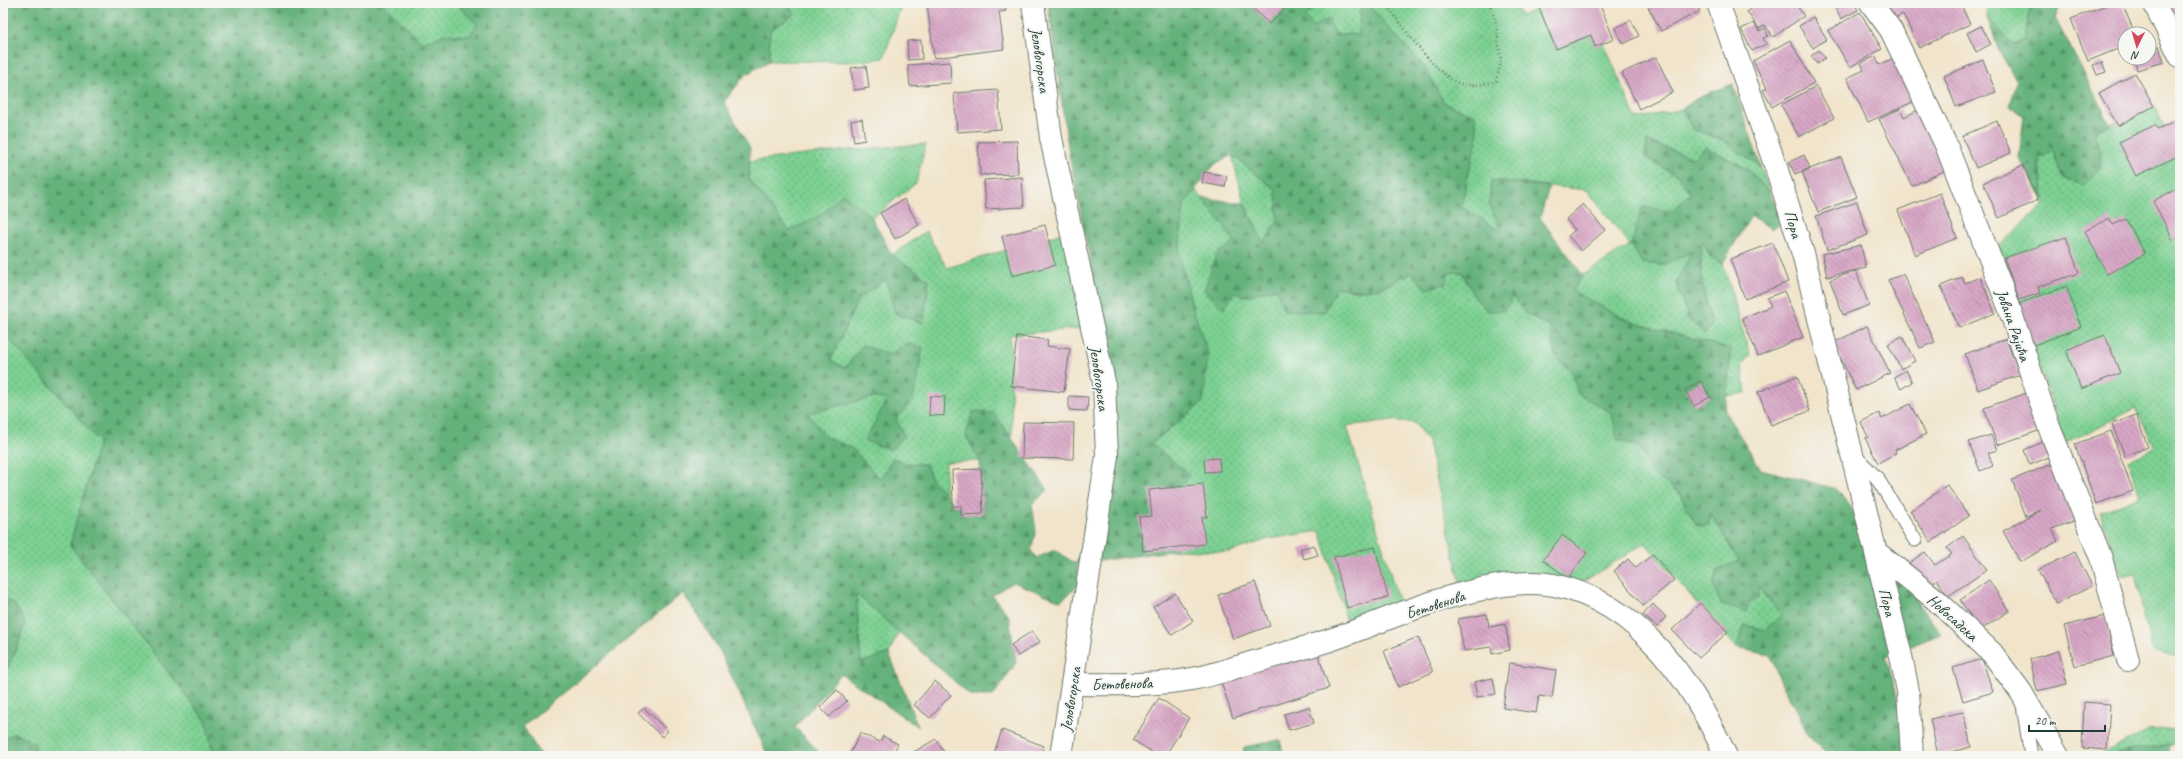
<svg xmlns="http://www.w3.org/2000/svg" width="2183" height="759" viewBox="0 0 2183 759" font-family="Caveat,sans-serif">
  <defs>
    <pattern id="grass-dots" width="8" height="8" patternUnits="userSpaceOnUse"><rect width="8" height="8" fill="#7cd092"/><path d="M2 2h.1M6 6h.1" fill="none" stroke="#65aa78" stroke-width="1.8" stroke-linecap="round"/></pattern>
    <pattern id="forest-firs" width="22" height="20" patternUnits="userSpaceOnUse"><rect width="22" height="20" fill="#65b27c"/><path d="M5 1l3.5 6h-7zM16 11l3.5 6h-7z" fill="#539266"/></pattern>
    <pattern id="building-back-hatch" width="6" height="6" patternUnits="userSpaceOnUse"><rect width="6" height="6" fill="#d8a7c6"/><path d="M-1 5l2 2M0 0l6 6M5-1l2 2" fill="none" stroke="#af89a2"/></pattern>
  </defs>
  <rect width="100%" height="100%" fill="#f6f6f2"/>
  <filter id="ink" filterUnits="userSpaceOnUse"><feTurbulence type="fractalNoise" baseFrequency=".025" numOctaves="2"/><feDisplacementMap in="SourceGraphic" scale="8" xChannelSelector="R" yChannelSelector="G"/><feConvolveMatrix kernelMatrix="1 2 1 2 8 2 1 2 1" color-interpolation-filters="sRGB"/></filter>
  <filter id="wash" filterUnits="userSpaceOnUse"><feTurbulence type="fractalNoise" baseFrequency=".012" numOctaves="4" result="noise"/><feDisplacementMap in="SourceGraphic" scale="16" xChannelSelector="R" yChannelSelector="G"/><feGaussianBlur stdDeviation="0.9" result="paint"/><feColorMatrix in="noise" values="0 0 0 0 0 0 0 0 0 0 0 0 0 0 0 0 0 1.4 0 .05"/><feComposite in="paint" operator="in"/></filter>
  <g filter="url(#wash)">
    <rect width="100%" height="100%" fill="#f1e4cb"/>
    <g fill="url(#grass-dots)" stroke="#4e8663">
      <polygon points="383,3 462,3 461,9 478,25 469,36 446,34 422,43"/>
      <polygon points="785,3 902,3 884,58 855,62 769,61 770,30 795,14"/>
      <polygon points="1321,3 1361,3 1358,34 1336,34 1313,28 1304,15"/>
      <path d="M1367,3H1515L1521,16L1537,9L1556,49L1591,35L1595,47L1604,43L1636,119L1682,109L1693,129L1724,141L1761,167L1770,193L1748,169L1693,158L1647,141L1645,157L1678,176L1690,193L1672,211L1642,263L1661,265L1692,251L1676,283L1712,324C1703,293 1698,273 1703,240L1711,258L1723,263L1750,355L1742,365L1746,393L1726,396L1730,349L1631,322L1571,291L1583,275L1630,245L1587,190L1491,180L1502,232L1461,206L1478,135L1475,115L1445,104L1425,68Z"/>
      <polygon points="1986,3 2031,3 2025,40 2014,44 1987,17"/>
      <polygon points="2156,108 2180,162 2180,657 2152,652 2135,574 2122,577 2100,512 2140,496 2128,460 2155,448 2136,408 2066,443 1997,248 2045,203 2039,159 2053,149 2062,178 2099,146 2095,130"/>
      <polygon points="926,144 916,183 872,218 843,194 821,215 789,231 749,179 749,161 849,150"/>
      <polygon points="1232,155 1276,190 1278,221 1264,243 1244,203"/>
      <polygon points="1196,190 1235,241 1216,255 1224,308 1234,292 1246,296 1276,288 1337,287 1357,291 1382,288 1412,272 1462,272 1473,294 1513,297 1524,312 1551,328 1555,355 1573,374 1578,394 1612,413 1617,439 1641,448 1652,473 1679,493 1697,526 1712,515 1739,561 1748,603 1758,586 1781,615 1765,630 1745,625 1736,648 1645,543 1581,583 1461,586 1428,442 1415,423 1392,420 1347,426 1400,606 1348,625 1320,531 1269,539 1230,552 1177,550 1164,529 1151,444 1203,402 1208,354 1193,309 1179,254 1184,203"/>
      <polygon points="926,231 947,268 1062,233 1084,328 1010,335 1012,438 994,413 966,436 980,461 946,462 945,492 932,481 926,464 908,464 893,458 880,479 852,448 825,437 808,413 871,398 888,399 896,418 913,400 908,343 889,355 863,345 845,368 831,360 858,299 886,279 895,313 923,323 929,280 892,255"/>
      <polygon points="3,332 99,441 70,545 206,721 214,756 3,756"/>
      <polygon points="856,594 899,632 889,653 861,663"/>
      <polygon points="2180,729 2180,744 2118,753 2118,756 2098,756 2147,731"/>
    </g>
    <g fill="url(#forest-firs)" stroke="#427858">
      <path d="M3,3H383L422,43L446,34L469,36L478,25L461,9L462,3H785L795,14L770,30L769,61L745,75L724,102L750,148L749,179L789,231L821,215L843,193L872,218L892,255L929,280L923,323L895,313L886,279L858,299L831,360L845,368L863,345L889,355L908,343L923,348L913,400L896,418L904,436L891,450L865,441L887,399L871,398L808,413L825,437L852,448L880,479L893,458L908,464H926L932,481L945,492L953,506H961V514L983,513L980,461L966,436L973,411L994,413L1048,490L1032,504L1036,531L1031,550L1036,558L1055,550L1076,564L1117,441L1091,264L1069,154L1048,3H1248L1269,24L1291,3H1321L1305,16L1313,27L1328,19L1336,34H1358L1361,3H1367L1425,68L1445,104L1475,115L1478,135L1461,206L1502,232L1489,205L1491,180L1549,187L1540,218L1583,275L1572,291L1631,322L1731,349L1725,412L1761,469L1837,489L1941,634L1886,656L1913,756H1829L1808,736L1797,710L1784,690L1770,655L1736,648L1745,625L1765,630L1781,615L1759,586L1758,598L1748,603L1746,613L1721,604L1713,585L1718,570L1739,561L1712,516L1708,525L1697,526L1679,493L1652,473L1641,448L1617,439L1612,413L1578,394L1573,374L1555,355L1551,328L1524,312L1513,297L1504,311H1487L1473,294L1462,272L1449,273L1445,284L1426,289L1412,273C1382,288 1371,294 1337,287L1324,312L1284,310L1276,288L1246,296L1234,293L1224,309L1204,290L1216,255L1235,241L1202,198L1244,203L1264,243L1278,221L1276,190L1232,155L1215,164L1184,204L1179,254L1193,309L1208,354L1203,402L1151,444L1189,474L1164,529L1177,550L1077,564L1079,585L1061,601L1013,582L992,595L1009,616L1016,663L993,696H971L856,594L861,663L889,653L918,727L841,674L795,727L823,756H768L720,651L683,593L523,726L541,756H214L206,721L70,545L99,441L3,332Z"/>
      <polygon points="2031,3 2062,3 2055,18 2110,124 2095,130 2099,146 2101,168 2083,185 2062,178 2053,150 2039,159 2045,203 2019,157 2024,116 2010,107 2017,81 1999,51 1987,17 2014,44 2025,40"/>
      <polygon points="1733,84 1761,167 1724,141 1693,129 1682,109 1700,96"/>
      <path d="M1647,141L1693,158L1706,147L1748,169L1770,193L1782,221L1772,229L1751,216L1723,263L1711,258L1703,241C1698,274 1703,292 1712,324L1705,334L1688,318L1676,283L1692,252L1662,265L1642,263L1631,245L1642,207L1672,211L1690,193L1678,176L1645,157Z"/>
      <polygon points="3,599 14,603 25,623 17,648 3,677"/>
      <polygon points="14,733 35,743 35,756 3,756 3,739"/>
      <polygon points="1280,740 1284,756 1243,756 1244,747"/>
      <polygon points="2169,744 2170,756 2118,756 2118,753"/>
    </g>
    <g id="blocks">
      <g fill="url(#building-back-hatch)">
        <polygon points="927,3 1005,3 1006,11 999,12 1004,49 934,58"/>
        <polygon points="1248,3 1291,3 1269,24"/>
        <polygon points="1537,3 1599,3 1614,39 1595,47 1591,35 1556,49"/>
        <polygon points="1646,3 1696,3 1700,11 1661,31"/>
        <polygon points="1760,3 1795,3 1804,16 1773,37 1765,25 1759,29 1747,12"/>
        <polygon points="1839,3 1854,3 1858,10 1841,19 1834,6"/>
        <polygon points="1887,3 1960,3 1970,24 1919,48 1903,14 1895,18"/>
        <polygon points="2111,3 2122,3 2135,34 2125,34 2125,46 2088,61 2071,19"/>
        <polygon points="2159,3 2180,3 2180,11 2165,17"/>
        <polygon points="1860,12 1882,49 1850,67 1828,31"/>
        <polygon points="1813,17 1827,39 1813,48 1799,26"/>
        <polygon points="1631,20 1639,36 1623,44 1615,28"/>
        <polygon points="1754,23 1759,31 1765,28 1768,36 1763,38 1766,44 1752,51 1741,29"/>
        <polygon points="1981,26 1991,44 1976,52 1967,33"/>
        <polygon points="921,40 922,59 908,60 907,41"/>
        <polygon points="1790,40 1814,83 1772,107 1763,90 1767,88 1753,61"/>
        <polygon points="2159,46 2164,62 2137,70 2134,58 2149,58 2149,49"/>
        <polygon points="1819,50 1825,58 1817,64 1811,56"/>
        <polygon points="1876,56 1879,65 1894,58 1913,102 1868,122 1847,78 1864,70 1861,63"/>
        <polygon points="1656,57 1673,92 1639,109 1622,73"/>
        <polygon points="1983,60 1996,92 1956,107 1944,76"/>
        <polygon points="950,62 951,83 910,86 908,65"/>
        <polygon points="2102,62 2106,72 2097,75 2093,65"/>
        <polygon points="866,66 869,88 854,90 851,68"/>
        <polygon points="2135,73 2154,106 2118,126 2099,93"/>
        <polygon points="1816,86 1834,118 1799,137 1781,105"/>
        <polygon points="998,90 1001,129 957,132 954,93"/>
        <polygon points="1900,109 1904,117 1918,110 1948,169 1912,186 1879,119"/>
        <polygon points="2180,118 2180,155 2136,176 2119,142 2155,125 2158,129"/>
        <polygon points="862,119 865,140 854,142 851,121"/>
        <polygon points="1997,121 2011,153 1976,168 1962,136"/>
        <polygon points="1017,141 1018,174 980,175 978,142"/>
        <polygon points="1804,155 1810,168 1795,174 1789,162"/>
        <polygon points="1841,157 1857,197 1818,212 1802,172"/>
        <polygon points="2023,165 2038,200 1999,218 1983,183"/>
        <polygon points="1204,172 1227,176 1225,187 1202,183"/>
        <polygon points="1022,177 1024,207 986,209 984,180"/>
        <polygon points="2180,187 2180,236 2173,240 2153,201"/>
        <polygon points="1940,193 1957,238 1915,255 1898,210"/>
        <polygon points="904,199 919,225 895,239 880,213"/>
        <polygon points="1857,202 1868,235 1827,250 1816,216"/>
        <polygon points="1583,204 1605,230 1581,251 1568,236 1575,230 1566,219"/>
        <polygon points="2109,218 2113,225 2126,219 2145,254 2107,274 2085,231"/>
        <polygon points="1045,225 1055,265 1012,276 1002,236"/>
        <polygon points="2066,237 2079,273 2038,287 2040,293 2019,300 2004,258"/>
        <polygon points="1773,243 1788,282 1745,299 1730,259"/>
        <polygon points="1861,245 1866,268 1827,277 1822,254"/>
        <polygon points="1856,271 1869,305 1843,315 1830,280"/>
        <polygon points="1903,274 1935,342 1920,348 1888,280"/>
        <polygon points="1962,277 1965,283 1980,277 1995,313 1959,328 1941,286"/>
        <polygon points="2066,286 2081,327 2034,345 2018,304"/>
        <polygon points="1784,291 1803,337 1758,356 1742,318 1771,306 1767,298"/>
        <polygon points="1867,326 1890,373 1856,390 1833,343"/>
        <polygon points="2105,335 2120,373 2081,389 2066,350"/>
        <polygon points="1017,336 1048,340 1047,346 1070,349 1064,392 1011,386"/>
        <polygon points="1902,336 1915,361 1901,369 1888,344"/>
        <polygon points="2006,339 2020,375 1978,390 1965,354"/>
        <polygon points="1906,370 1912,382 1901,389 1894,377"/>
        <polygon points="1797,376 1810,411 1771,425 1758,392"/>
        <polygon points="1701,381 1710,397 1694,406 1685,390"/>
        <polygon points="2027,393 2041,430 1997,445 1984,408"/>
        <polygon points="930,396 945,397 944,416 929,415"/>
        <polygon points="1069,396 1088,397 1087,411 1069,410"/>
        <polygon points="1910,404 1926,434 1895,450 1896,453 1878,463 1865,438 1868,437 1861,422 1879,413 1882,419"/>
        <polygon points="2136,415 2148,447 2125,456 2112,424"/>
        <polygon points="1023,422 1074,423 1073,459 1022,458"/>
        <polygon points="2111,431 2133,491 2096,504 2075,444"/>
        <polygon points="1991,435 1997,450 1988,453 1993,466 1980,471 1969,442"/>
        <polygon points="2043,442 2049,457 2030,465 2024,450"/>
        <polygon points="1219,458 1220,471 1205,472 1204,459"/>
        <polygon points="2052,464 2074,521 2052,529 2058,541 2020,562 2003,531 2041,510 2026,516 2012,480"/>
        <polygon points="981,469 983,514 961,515 961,506 953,506 952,470"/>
        <polygon points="1203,484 1207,517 1202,517 1205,544 1143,551 1139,517 1152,516 1149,490"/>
        <polygon points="1947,485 1969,516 1931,542 1910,511"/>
        <polygon points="1562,535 1587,553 1568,578 1543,560"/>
        <polygon points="1963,536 1987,570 1948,596 1937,580 1930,585 1906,565 1925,552 1935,565 1952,554 1947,548"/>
        <polygon points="1314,545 1318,555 1304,559 1300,549"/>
        <polygon points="1375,547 1388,597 1347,608 1334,557"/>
        <polygon points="2075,552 2092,586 2056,604 2038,570"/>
        <polygon points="1653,554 1674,580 1643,606 1614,571 1628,559 1636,568"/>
        <polygon points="1989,580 2009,611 1980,630 1960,600"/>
        <polygon points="1255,582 1270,626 1233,639 1218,595"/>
        <polygon points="1175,593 1193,621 1172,635 1153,607"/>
        <polygon points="1700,603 1728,632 1699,658 1672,630"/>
        <polygon points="1653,604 1666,617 1657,627 1643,615"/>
        <polygon points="1487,614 1489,627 1505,624 1510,650 1492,654 1491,647 1464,651 1458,619"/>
        <polygon points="2105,616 2114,656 2075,666 2064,626"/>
        <polygon points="1032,631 1040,642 1018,656 1011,645"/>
        <polygon points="1418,637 1433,672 1398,687 1384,651"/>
        <polygon points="1317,651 1329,688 1233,718 1221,682"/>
        <polygon points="2059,651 2067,684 2037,691 2030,659"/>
        <polygon points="1982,659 1993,692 1963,701 1953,668"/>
        <polygon points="1509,663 1556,670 1552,698 1539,696 1536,713 1503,708"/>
        <polygon points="1493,678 1496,694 1477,697 1474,682"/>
        <polygon points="935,681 951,695 930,718 914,705"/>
        <polygon points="837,690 847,701 829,717 820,707"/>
        <polygon points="1159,698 1189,718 1165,756 1158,756 1133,740"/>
        <polygon points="2084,702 2110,704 2107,750 2082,748"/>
        <polygon points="1309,707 1314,723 1289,730 1284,714"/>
        <polygon points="644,708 668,731 662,737 638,713"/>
        <polygon points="1963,712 1971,747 1938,755 1930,719"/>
        <polygon points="1002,730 1044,746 1040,756 993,756"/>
        <polygon points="860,733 880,742 883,736 898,744 892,756 849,756"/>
        <polygon points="936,739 946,756 907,756"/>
      </g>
    </g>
  </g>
  <g filter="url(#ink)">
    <use href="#blocks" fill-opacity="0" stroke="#687769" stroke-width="1"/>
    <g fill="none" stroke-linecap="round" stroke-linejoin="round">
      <g stroke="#687769" stroke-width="15">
        <g id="service">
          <polyline points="1854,455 1877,478 1915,540"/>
          <polyline points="2023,705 2031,756"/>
        </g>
      </g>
      <g stroke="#687769" stroke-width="24">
        <g id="minor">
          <polyline points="1033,3 1051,138 1104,382 1107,456 1061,756"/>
          <polyline points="1871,3 1891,30 1946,145 2009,307 2049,427 2101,558 2128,660"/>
          <polyline points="2154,3 2180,56"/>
          <polyline points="1876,552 1935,599 1992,653 2021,692 2058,756"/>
          <path d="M1072,684C1111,684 1154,686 1192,679C1211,676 1229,669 1247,664C1274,656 1302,649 1330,640C1372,626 1414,606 1457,595C1488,587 1523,579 1554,585C1640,603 1692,682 1726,756"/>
        </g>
      </g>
      <g stroke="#687769" stroke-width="24">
        <polyline id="tertiary" points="1718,3 1776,167 1804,257 1901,656 1908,691 1912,756"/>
      </g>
      <path stroke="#687769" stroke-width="2.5" stroke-dasharray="1 3" stroke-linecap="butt" d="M1385,3C1405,28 1427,64 1454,81C1465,88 1483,84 1496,82L1501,61L1496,23L1489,3"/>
      <use href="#service" stroke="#fff" stroke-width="13"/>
      <use href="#minor" stroke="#fff" stroke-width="22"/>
      <use href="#tertiary" stroke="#fff" stroke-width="22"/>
    </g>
  </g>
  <g text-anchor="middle" stroke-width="4" stroke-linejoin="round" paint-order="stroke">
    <g font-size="16" fill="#1f3d34" stroke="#f6f6f2">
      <text transform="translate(1041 60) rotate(82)" y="6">Јеловогорска</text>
      <text transform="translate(1794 224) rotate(74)" y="6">Пора</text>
      <text transform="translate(2014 325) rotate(71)" y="6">Јована Рајића</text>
      <text transform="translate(1100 378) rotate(82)" y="6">Јеловогорска</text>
      <text transform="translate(1888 602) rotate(76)" y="6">Пора</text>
      <text transform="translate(1435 604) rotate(-18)" y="6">Бетовенова</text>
      <text transform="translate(1953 617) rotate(42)" y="6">Новосадска</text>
      <text transform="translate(1122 683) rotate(-2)" y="6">Бетовенова</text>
      <text transform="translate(1070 699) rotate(-81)" y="6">Јеловогорска</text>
    </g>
  </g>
  <rect width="2183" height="759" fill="none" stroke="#f6f6f2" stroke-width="16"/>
  <g transform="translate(2137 46) rotate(185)"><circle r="19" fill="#f6f6f2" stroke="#a0aca6"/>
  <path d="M0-3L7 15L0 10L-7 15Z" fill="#d1495b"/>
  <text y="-6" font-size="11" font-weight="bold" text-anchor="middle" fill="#1f3d34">N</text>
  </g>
  <path d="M2029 725v6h76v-6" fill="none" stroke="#1f3d34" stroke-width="2"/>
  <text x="2035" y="725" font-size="12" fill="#1f3d34" stroke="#f6f6f2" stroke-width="3" paint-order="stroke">20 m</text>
</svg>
